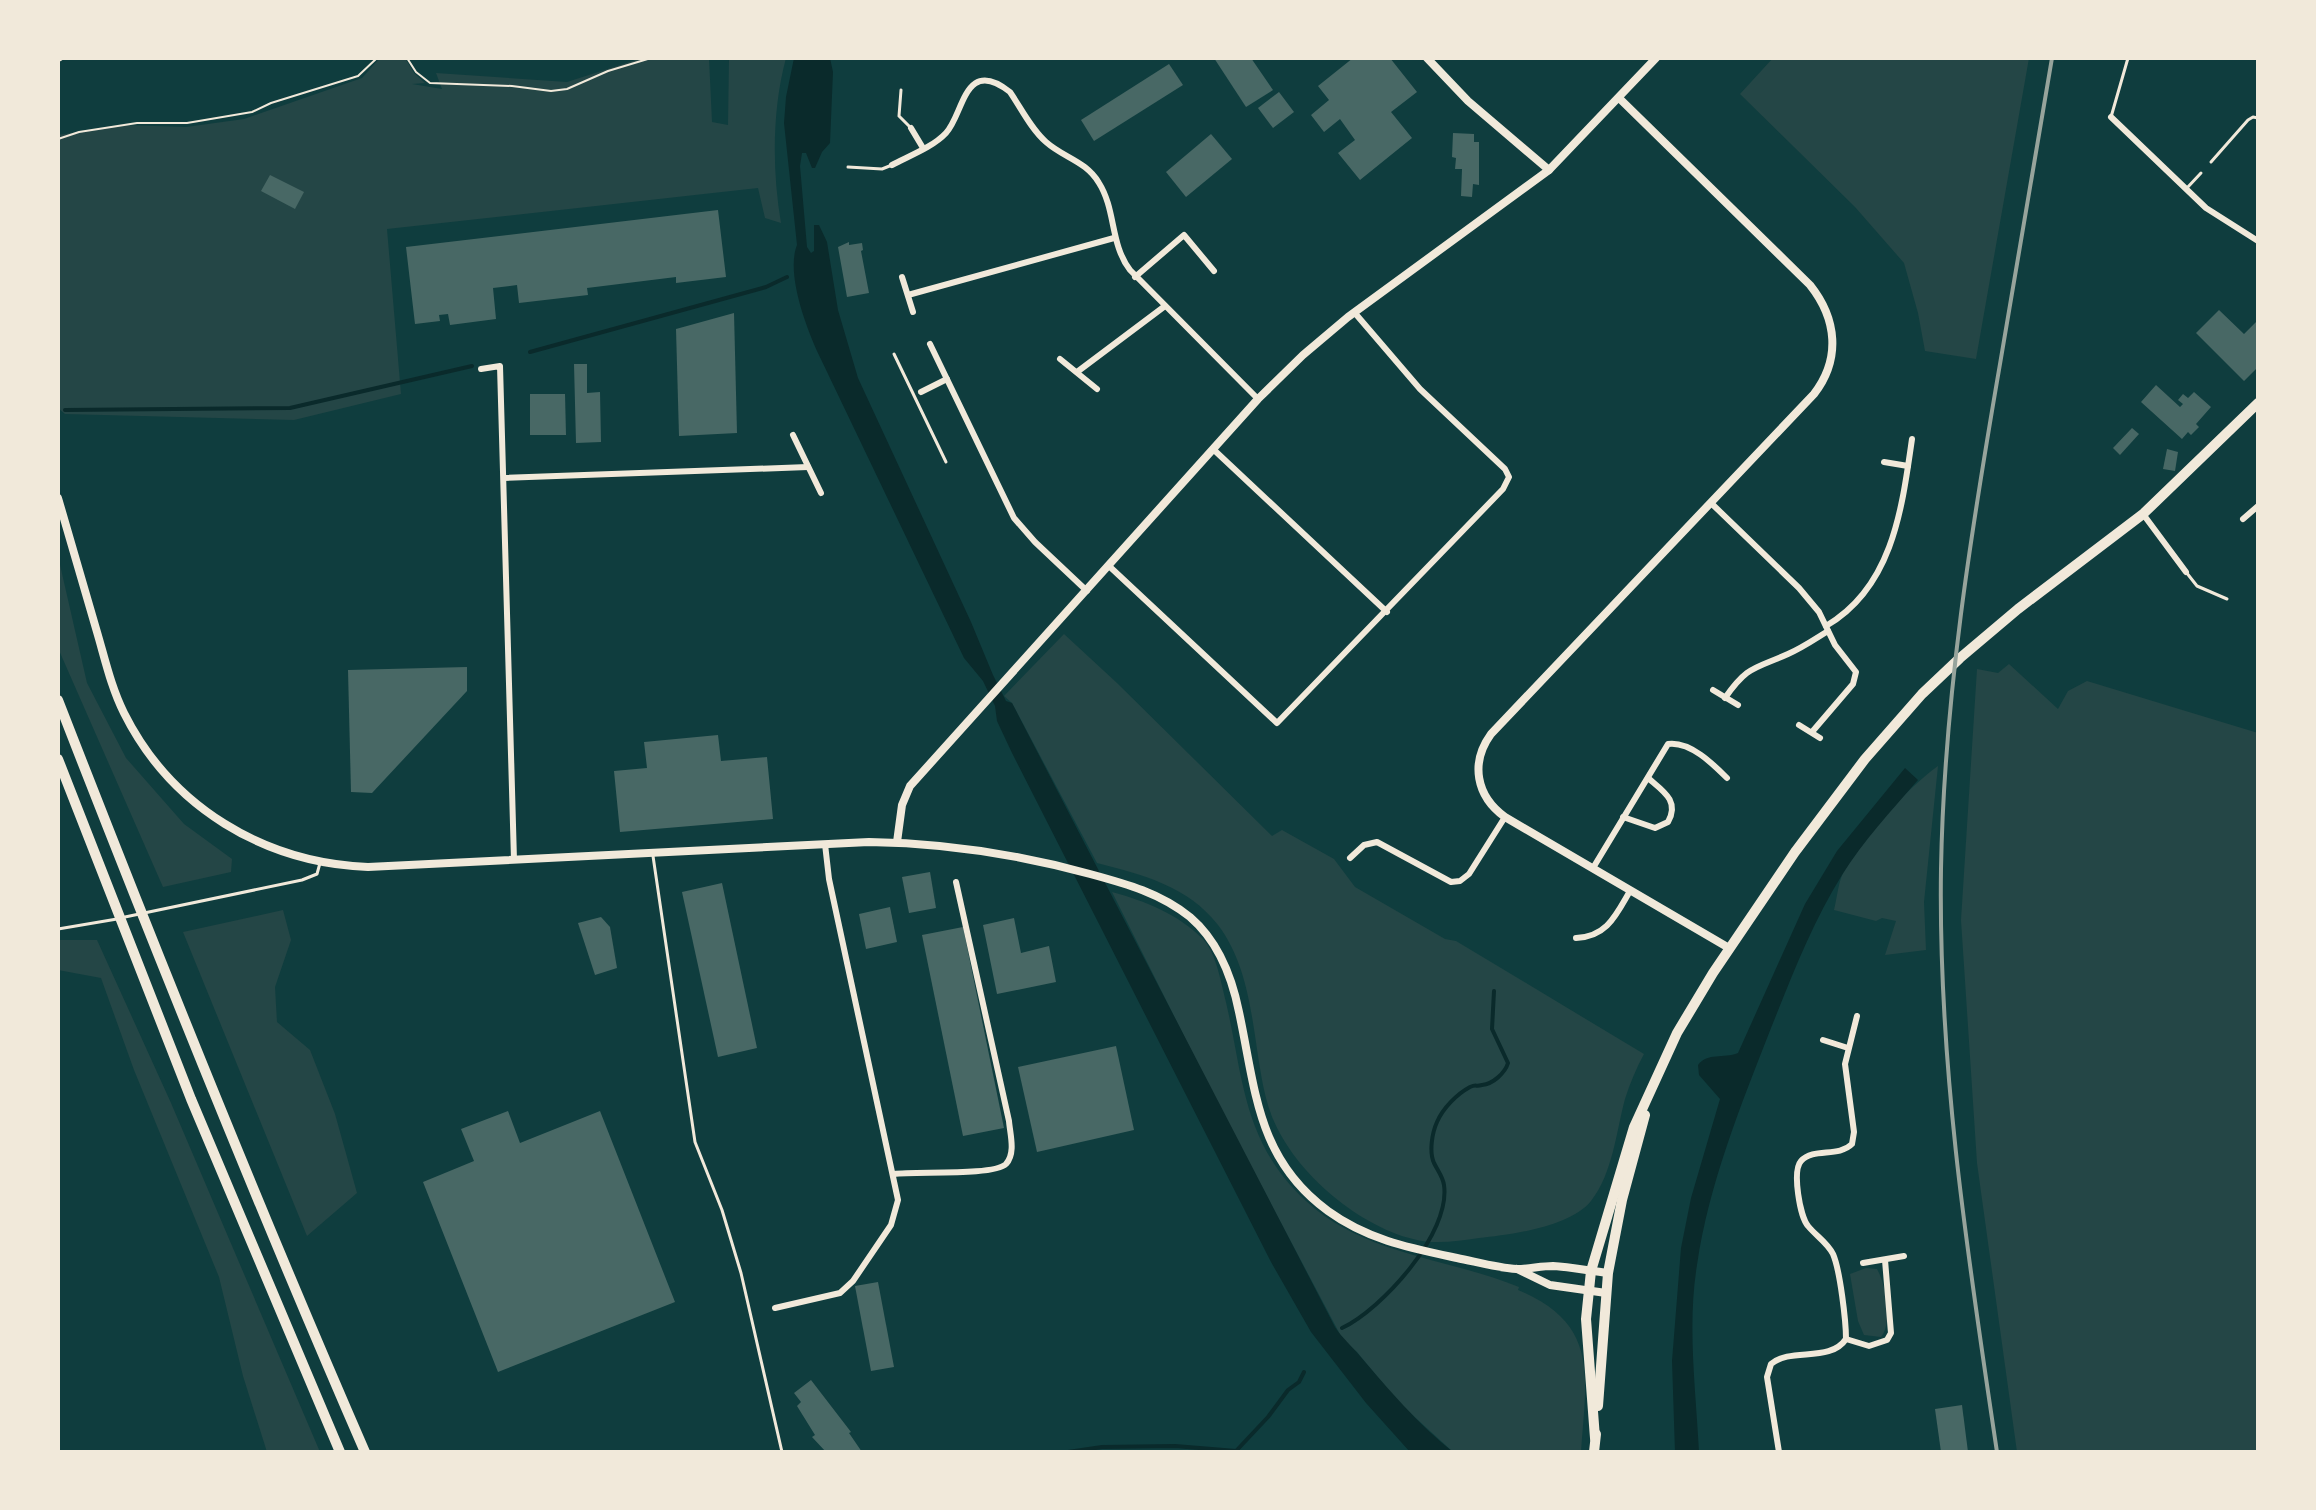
<svg xmlns="http://www.w3.org/2000/svg" width="2316" height="1510" viewBox="0 0 2316 1510" font-family="Inter,sans-serif">
  <rect width="100%" height="100%" fill="#0f3d3e"/>
  <g fill="#244646">
    <path d="M380,58H405L414,73L425,83L412,84L442,89L436,73L567,82L642,58H709L712,122L728,125L729,58H786C772,110 772,170 781,223L765,218L758,188L387,229L401,394L294,420L65,414L58,408V135L123,125L186,127L244,119L362,78Z"/>
    <polygon points="1773,58 2029,58 1976,359 1925,351 1918,313 1904,263 1855,207 1740,94"/>
    <polygon points="58,556 87,683 126,758 184,824 232,859 231,872 163,887 58,648"/>
    <path d="M1064,634L1117,683L1272,836L1282,830L1334,859L1355,887L1445,939L1456,941L1644,1054C1636,1069 1630,1083 1625,1099C1616,1132 1613,1173 1591,1201C1570,1227 1510,1235 1479,1238C1457,1241 1435,1245 1413,1239C1351,1223 1281,1161 1266,1098C1252,1042 1255,974 1218,925C1188,886 1143,875 1097,863L1012,703L1004,696Z"/>
    <polygon points="2009,664 2058,709 2068,691 2087,681 2258,733 2258,1452 2017,1452 1977,1163 1961,920 1977,669 1998,673"/>
    <path d="M1938,766L1924,902L1926,950L1885,955L1896,921L1882,918L1876,921L1834,910C1837,898 1838,884 1843,873C1862,838 1906,789 1938,766Z"/>
    <path d="M1112,892C1145,901 1178,914 1203,939C1215,952 1219,974 1223,990C1244,1071 1239,1139 1306,1201C1364,1255 1448,1258 1519,1287L1518,1290C1600,1324 1586,1377 1581,1452H1453L1396,1400L1357,1352L1343,1340L1216,1100Z"/>
    <polygon points="283,910 291,940 275,987 277,1022 310,1050 335,1114 357,1193 307,1236 183,932"/>
    <polygon points="58,940 97,940 171,1103 320,1452 267,1452 243,1376 219,1277 134,1070 101,978 58,970"/>
    <path d="M1866,1268L1877,1269C1886,1285 1893,1322 1881,1337L1864,1335L1858,1321L1850,1274Z"/>
  </g>
  <g fill="#0a2a2b">
    <path d="M794,58H830L833,72L830,143L822,152L815,168H812L806,153H802L800,166L807,247L811,253L814,251V225H819L827,242L838,310L858,378L971,622L993,675L1006,701L1012,703L1335,1327C1342,1338 1351,1345 1360,1356C1391,1392 1416,1422 1453,1452H1410L1366,1403L1311,1332L1271,1262L1012,753L997,721L995,706L983,681L964,658L817,351C805,324 786,273 797,245L784,123L786,97Z"/>
    <path d="M1905,768L1918,780C1891,811 1863,841 1842,875C1812,923 1792,976 1771,1028C1741,1105 1709,1183 1697,1265C1687,1326 1696,1391 1699,1452H1675L1672,1361L1681,1248L1691,1198L1720,1099L1699,1075L1698,1065C1708,1052 1723,1059 1738,1053L1805,904L1837,851Z"/>
  </g>
  <g fill="none" stroke-linecap="round" stroke-linejoin="round">
    <g stroke="#0a2a2b" stroke-width="4">
      <polyline points="530,352 766,287 787,277"/>
      <polyline points="65,410 290,408 472,366"/>
      <path d="M1342,1328C1382,1309 1451,1233 1444,1185C1443,1177 1438,1171 1434,1163C1429,1152 1432,1133 1437,1122C1443,1108 1457,1094 1470,1087C1477,1084 1475,1087 1482,1085C1493,1084 1505,1073 1508,1063L1492,1029L1494,991"/>
      <polyline points="1068,1452 1102,1447 1175,1446 1236,1451 1268,1417 1288,1390 1299,1382 1304,1372"/>
    </g>
  </g>
  <g fill="#486865">
    <polygon points="1214,58 1251,58 1273,90 1246,107"/>
    <polygon points="1353,58 1390,58 1417,92 1391,112 1412,138 1360,180 1338,153 1355,140 1340,119 1324,132 1311,115 1329,100 1318,86"/>
    <polygon points="1169,64 1183,85 1094,141 1081,120"/>
    <polygon points="1279,92 1294,112 1273,128 1258,108"/>
    <polygon points="1453,133 1474,134 1474,142 1479,142 1479,185 1473,184 1472,197 1461,196 1462,169 1455,169 1456,158 1452,157"/>
    <polygon points="1211,134 1232,159 1186,197 1166,172"/>
    <polygon points="270,175 304,192 295,209 261,191"/>
    <polygon points="718,210 726,277 676,283 676,277 587,288 588,295 519,303 517,285 493,288 496,319 450,325 448,314 439,315 440,321 415,324 406,247"/>
    <polygon points="849,242 849,245 862,243 863,250 861,251 869,293 847,297 838,247"/>
    <polygon points="2219,310 2244,334 2258,320 2258,367 2244,381 2196,333"/>
    <polygon points="734,313 737,433 679,436 676,329"/>
    <polygon points="574,364 587,364 587,393 600,392 601,442 576,443"/>
    <polygon points="2156,385 2180,407 2183,404 2178,400 2183,394 2188,398 2194,392 2211,407 2196,424 2199,427 2191,435 2188,432 2182,439 2141,402"/>
    <polygon points="530,394 565,394 566,435 530,435"/>
    <polygon points="2132,428 2139,434 2120,455 2113,448"/>
    <polygon points="2167,449 2178,452 2175,471 2163,469"/>
    <polygon points="467,667 467,691 372,793 351,792 348,670"/>
    <polygon points="718,735 721,761 767,757 773,819 620,832 614,771 647,768 644,742"/>
    <polygon points="930,872 936,908 909,913 902,877"/>
    <polygon points="722,883 757,1048 718,1057 682,892"/>
    <polygon points="890,907 897,942 866,949 859,914"/>
    <polygon points="601,917 610,927 617,968 595,975 578,923"/>
    <polygon points="1014,918 1021,953 1049,946 1056,982 997,994 983,925"/>
    <polygon points="963,927 1004,1128 963,1136 922,935"/>
    <polygon points="1116,1046 1134,1130 1037,1152 1018,1067"/>
    <polygon points="508,1111 520,1143 600,1111 675,1302 498,1372 423,1182 474,1161 461,1129"/>
    <polygon points="878,1282 894,1367 871,1371 855,1286"/>
    <polygon points="811,1380 851,1432 849,1433 862,1452 826,1452 812,1437 815,1435 797,1406 801,1402 794,1393"/>
    <polygon points="1962,1405 1968,1452 1941,1452 1935,1409"/>
  </g>
  <g fill="none" stroke-linecap="round" stroke-linejoin="round">
    <g stroke="#f1e9da" stroke-width="2">
      <polyline points="407,58 416,72 430,83 512,86 551,91 567,89 608,71 651,58"/>
      <polyline points="58,139 79,132 137,123 187,123 252,112 271,103 358,76 377,58"/>
    </g>
    <g stroke="#f1e9da" stroke-width="3">
      <polyline points="901,90 899,116 909,126"/>
      <polyline points="2111,117 2128,58"/>
      <polyline points="2211,162 2248,120 2253,117 2258,118"/>
      <polyline points="848,167 882,169 892,165"/>
      <polyline points="2186,189 2201,173"/>
      <polyline points="894,354 946,462"/>
      <polyline points="2186,572 2197,586 2227,599"/>
      <polyline points="653,856 695,1142 722,1210 741,1273 782,1452"/>
      <polyline points="125,917 302,880 317,874 320,863"/>
      <polyline points="58,929 117,919"/>
    </g>
    <g stroke="#f1e9da" stroke-width="6">
      <polyline points="58,59 60,58"/>
      <polyline points="2111,117 2206,208 2258,241"/>
      <polyline points="911,128 923,148"/>
      <path d="M892,165C909,156 933,147 946,133C964,114 964,56 1010,92C1021,108 1031,129 1046,142C1064,158 1086,161 1099,183C1116,210 1110,244 1130,270L1258,399"/>
      <polyline points="902,277 913,312"/>
      <polyline points="1135,277 1184,235 1214,271"/>
      <polyline points="908,295 1114,238"/>
      <polyline points="930,344 1014,518 1035,542 1087,591"/>
      <polyline points="1060,359 1097,389"/>
      <polyline points="481,369 500,366 514,860"/>
      <polyline points="1077,372 1165,306"/>
      <polyline points="921,392 947,379"/>
      <polyline points="793,435 821,493"/>
      <polyline points="1213,449 1387,612"/>
      <polyline points="1884,462 1908,466"/>
      <polyline points="504,478 808,467"/>
      <polyline points="1711,503 1799,588 1819,612 1835,645 1856,672 1853,684 1812,732"/>
      <polyline points="2143,514 2186,572"/>
      <polyline points="2243,519 2258,506"/>
      <polyline points="1109,566 1277,723 1503,489 1509,477 1505,469 1420,389 1354,312"/>
      <path d="M1826,626C1893,587 1902,508 1912,439"/>
      <polyline points="1713,690 1738,705"/>
      <path d="M1725,698C1748,665 1755,669 1788,654C1802,648 1815,639 1828,631"/>
      <polyline points="1799,725 1820,738"/>
      <path d="M1623,817L1655,828L1668,822C1680,801 1663,791 1648,778"/>
      <polyline points="1350,858 1364,845 1377,842 1451,882 1460,881 1469,874 1505,817"/>
      <path d="M1593,868L1668,744C1690,741 1713,764 1727,778"/>
      <path d="M1576,938C1607,937 1616,915 1630,891"/>
      <polyline points="1823,1040 1848,1048"/>
      <path d="M894,1174C916,1171 994,1176 1006,1164C1016,1153 1010,1134 1009,1121L956,882"/>
      <polyline points="1863,1263 1904,1256"/>
      <polyline points="775,1308 840,1293 853,1281 891,1225 898,1200 829,879 825,844"/>
      <polyline points="1846,1339 1869,1346 1887,1340 1891,1333 1885,1260"/>
      <path d="M1779,1452L1767,1377L1771,1364C1791,1347 1830,1363 1846,1339C1846,1321 1840,1270 1833,1254C1827,1242 1816,1236 1808,1226C1800,1217 1792,1171 1801,1161C1814,1147 1838,1158 1852,1144L1854,1132L1845,1064L1857,1016"/>
    </g>
    <g stroke="#f1e9da" stroke-width="8">
      <polyline points="1427,58 1468,101 1549,170"/>
      <path d="M1619,98L1810,285C1837,319 1841,359 1814,394L1491,734C1470,763 1476,796 1505,817L1729,948"/>
      <path d="M58,498C71,543 84,587 97,632C105,659 111,687 124,713C171,807 264,863 368,867L869,842C945,843 1017,854 1090,874C1127,884 1160,893 1190,917C1218,941 1232,977 1239,1012C1256,1091 1257,1159 1328,1211C1368,1240 1410,1248 1457,1258C1477,1262 1498,1268 1517,1269C1529,1269 1541,1266 1553,1266C1571,1267 1590,1271 1608,1273"/>
      <polyline points="897,842 902,805 910,786 1258,399 1303,355 1348,317 1549,170 1656,58"/>
      <polyline points="1517,1269 1550,1285 1606,1293"/>
    </g>
    <g stroke="#f1e9da" stroke-width="10">
      <polyline points="1598,1406 1608,1273 1622,1200 1645,1115"/>
      <polyline points="1595,1438 1586,1319 1591,1271 1634,1127 1677,1033 1713,973 1795,852 1865,759 1922,694 1960,658 2018,609 2143,514 2258,403"/>
      <polyline points="1594,1452 1596,1434"/>
    </g>
    <g stroke="#f1e9da" stroke-width="10">
      <path d="M58,700C156,952 257,1204 365,1452"/>
      <polyline points="58,759 191,1099 340,1452"/>
    </g>
    <path stroke="#97a49c" stroke-width="4" d="M1997,1452C1968,1258 1938,1066 1941,869C1944,699 1971,532 2000,364C2017,262 2035,160 2052,58"/>
  </g>
  <rect width="2316" height="1510" fill="none" stroke="#f1e9da" stroke-width="120"/>
</svg>
